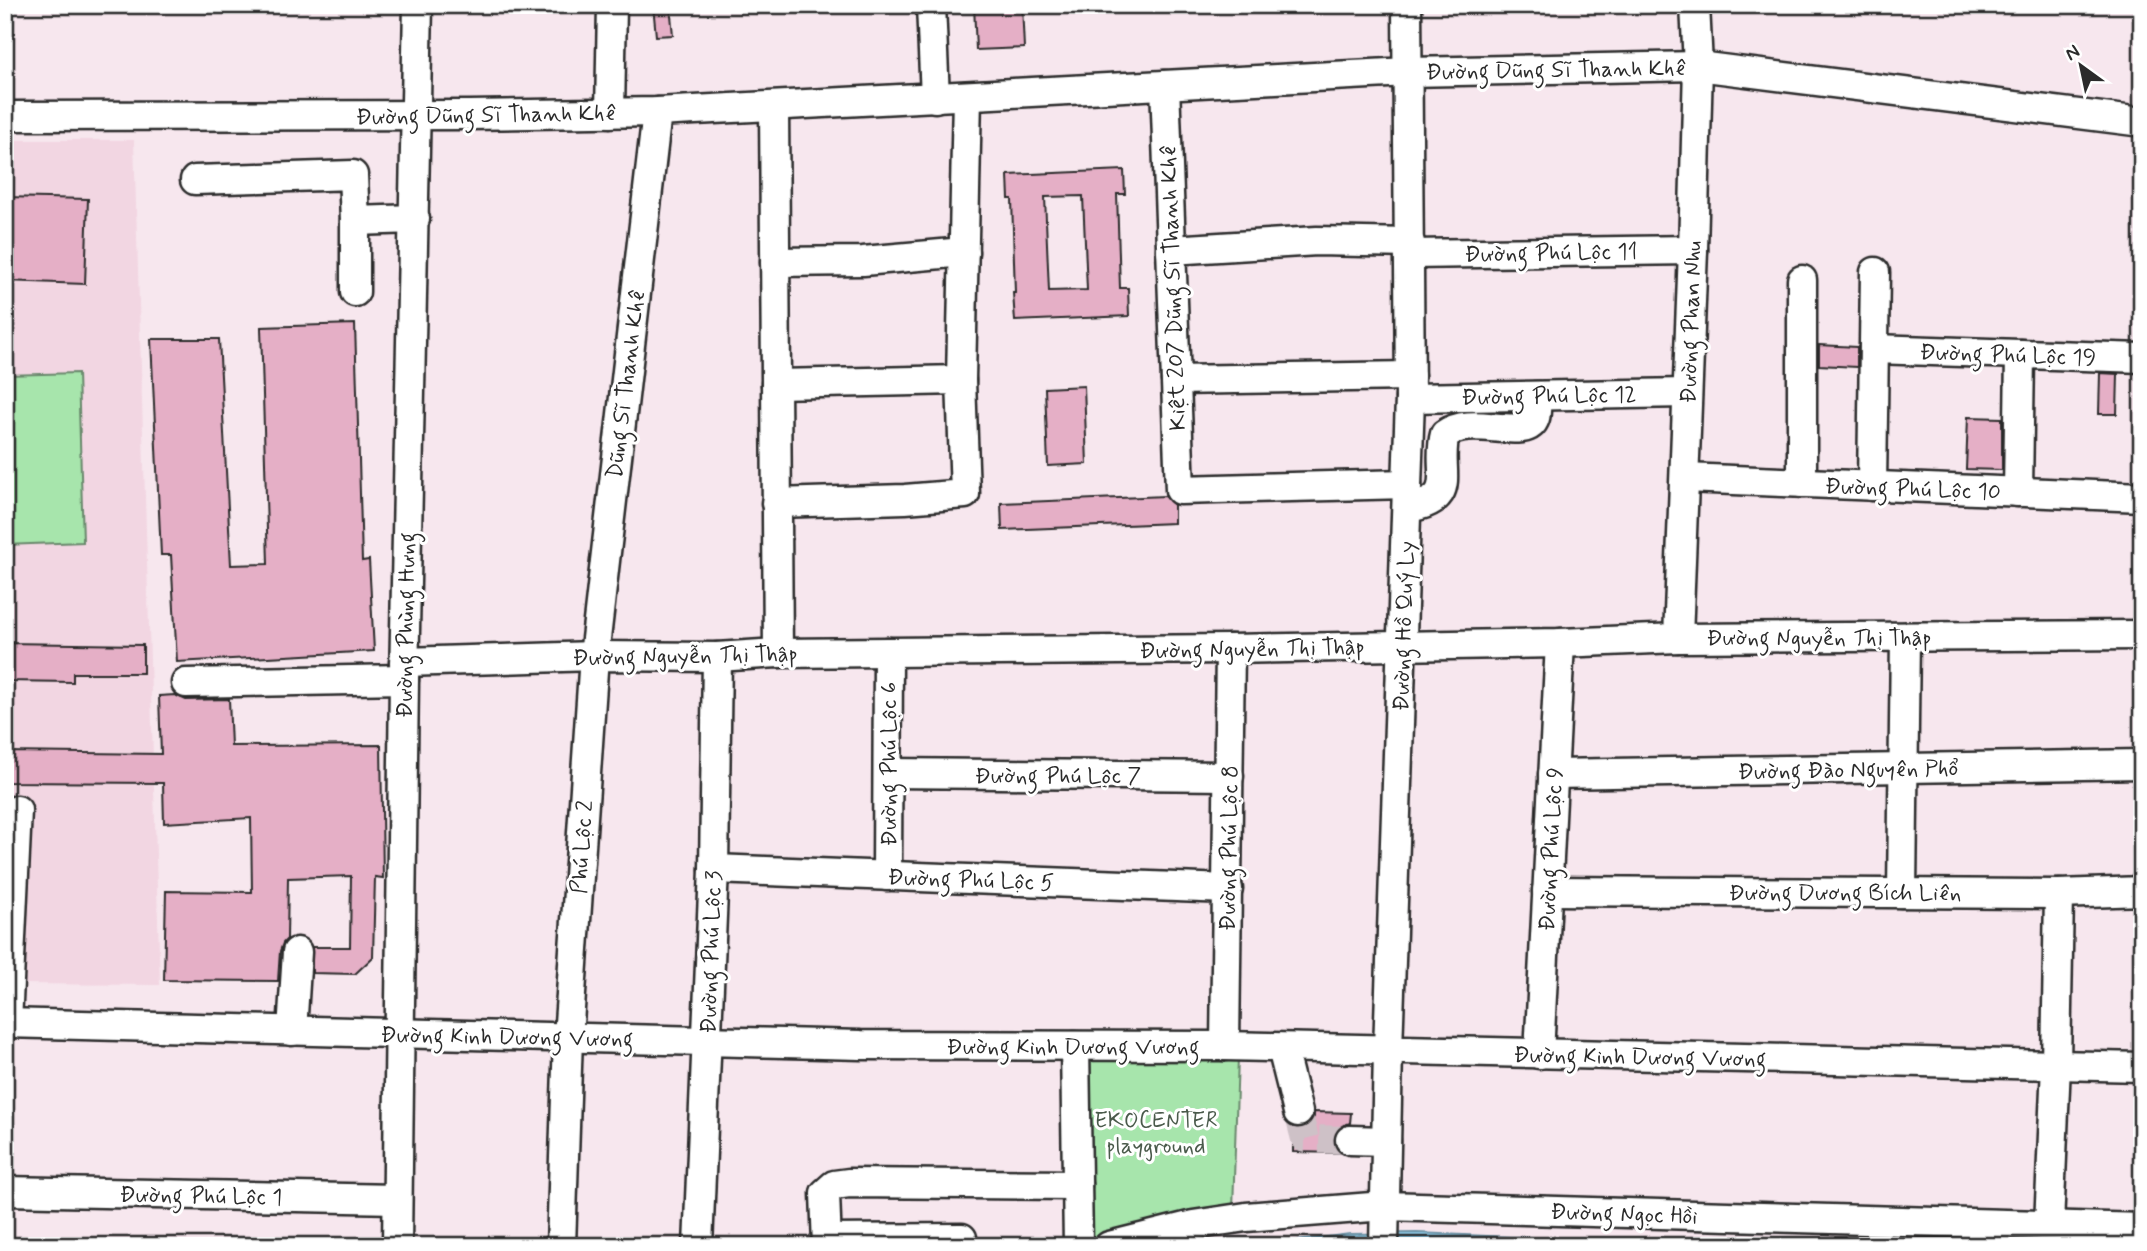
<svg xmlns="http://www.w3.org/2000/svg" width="2147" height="1251" viewBox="0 0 2147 1251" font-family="Mynerve,sans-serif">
  <rect width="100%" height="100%" fill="#f7e7ee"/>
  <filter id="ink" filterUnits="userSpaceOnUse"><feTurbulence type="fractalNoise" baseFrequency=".0143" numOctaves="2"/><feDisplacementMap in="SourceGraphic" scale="14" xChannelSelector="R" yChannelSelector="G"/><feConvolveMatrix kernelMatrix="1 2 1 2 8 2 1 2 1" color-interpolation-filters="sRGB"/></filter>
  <g filter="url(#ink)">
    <polygon fill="#f2d6e2" points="5,140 134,140 160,985 5,984"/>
    <g fill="#a7e5ac" stroke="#69886c" stroke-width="2">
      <polygon points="78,373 83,542 5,545 5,375"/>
      <polygon points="1075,1046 1238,1056 1233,1210 1105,1246 1078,1246"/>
    </g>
    <polygon fill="#94d5f5" stroke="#6a91a4" stroke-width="2" points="1417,1233 1718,1246 1258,1246 1350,1234"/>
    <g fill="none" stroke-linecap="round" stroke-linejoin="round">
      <polyline stroke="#556f7c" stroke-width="2" points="1400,1241 1547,1246"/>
    </g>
    <g fill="#e5afc6" stroke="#2b2b2b" stroke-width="2" fill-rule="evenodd">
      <polygon points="653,5 670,5 673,35 656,36"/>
      <polygon points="974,5 1022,5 1024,48 976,50"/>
      <path d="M1124,170L1125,194H1117L1120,288H1128L1129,316L1015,321L1013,293H1015L1012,199H1009L1008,175ZM1083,196L1087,290L1049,291L1045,197Z"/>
      <polygon points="5,197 88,199 85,284 5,281"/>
      <polygon points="355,324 362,561 369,560 374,651 177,662 171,555 161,555 151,339 219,339 231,565 268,564 261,327"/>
      <polygon points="1819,345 1857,347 1857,367 1819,365"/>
      <polygon points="2100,373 2118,374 2117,414 2099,414"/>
      <polygon points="1084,386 1087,464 1048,466 1045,388"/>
      <polygon points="1968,417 2002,418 2002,470 1966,469"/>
      <polygon points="1165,496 1174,505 1174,523 1002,530 1001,503"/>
      <polygon points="5,643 143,645 143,673 73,673 73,682 5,681"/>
      <polygon points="175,695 186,700 229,699 231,746 381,745 383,878 375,877 373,957 355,974 312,973 312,947 350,947 351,876 288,878 287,939 283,943 280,951 278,981 164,980 166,891 252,892 251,818 164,823 163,783 5,782 5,752 161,754 159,696"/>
      <polygon points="1314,1112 1351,1113 1350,1123 1342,1126 1336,1131 1333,1139 1335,1147 1340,1153 1293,1152 1293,1128 1301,1128 1309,1124 1314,1117"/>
    </g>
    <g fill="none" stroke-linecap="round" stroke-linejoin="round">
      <polyline stroke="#cec1c7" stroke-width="28" stroke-dasharray="28 14" stroke-linecap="butt" points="1298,1112 1305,1139 1350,1140"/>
      <g stroke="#2b2b2b" stroke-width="33">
        <g id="minor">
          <polyline points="931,5 935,98"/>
          <polyline points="1165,85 1180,490 1407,484"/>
          <polyline points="774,107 778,653"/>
          <polyline points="610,113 612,5"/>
          <polyline points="5,116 470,115 657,112 1408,72 1698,66 2142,122"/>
          <polyline points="195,180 353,175 355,221 415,219"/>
          <polyline points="355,221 355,292"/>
          <polyline points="1171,250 1317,241 1410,243"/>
          <polyline points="1410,254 1693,250"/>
          <polyline points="775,262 863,261 964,252"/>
          <polyline points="1874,349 2142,358"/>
          <polyline points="1176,380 1410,376"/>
          <polyline points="776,384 961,380"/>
          <polyline points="1410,398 1687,393"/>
          <polyline points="1685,478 2142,497"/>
          <polyline points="1802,483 1802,280"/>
          <polyline points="1872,486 1875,272"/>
          <polyline points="2018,492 2020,354"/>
          <polyline points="776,503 905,499 965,494 961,380 967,96"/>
          <path d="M1407,508C1462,500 1435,471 1445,434C1467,419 1497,431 1522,428C1528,427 1533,424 1535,418C1537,412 1536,402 1536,396"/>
          <polyline points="1678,638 1693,250 1698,66 1695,5"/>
          <polyline points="404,662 594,656 717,657 778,653 1230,649 1560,643 1678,638 2142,635"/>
          <polyline points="186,683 404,679"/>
          <polyline points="888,773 1229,776"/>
          <polyline points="1553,774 2142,764"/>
          <polyline points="714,869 1228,889"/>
          <polyline points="887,876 888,652"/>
          <polyline points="1547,891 2059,894 2142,891"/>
          <polyline points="1902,893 1905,637"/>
          <polyline points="5,1023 861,1045 1225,1046 2142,1067"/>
          <polyline points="7,1023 17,810"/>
          <polyline points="292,1031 297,952"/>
          <polyline points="1075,1046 1078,1246"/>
          <polyline points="1225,1046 1230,649"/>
          <polyline points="1282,1048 1298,1112"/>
          <polyline points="1539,1054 1560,643"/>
          <polyline points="1350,1140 1386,1141"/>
          <polyline points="5,1191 397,1199"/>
          <polyline points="2049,1225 2056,1065 2059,894"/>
          <polyline points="827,1239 962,1238 962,1246"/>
          <polyline points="397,1246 404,679 418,5"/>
          <polyline points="561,1246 568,1038 594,656 657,112"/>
          <polyline points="698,1246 714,869 717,657"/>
          <polyline points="827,1246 825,1193 834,1185 849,1183 1077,1185"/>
          <polyline points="1109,1246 1193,1225 1246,1217 1384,1206 2142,1228"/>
          <polyline points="1384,1246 1388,1050 1410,398 1407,5"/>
        </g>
      </g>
      <use href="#minor" stroke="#fff" stroke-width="28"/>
    </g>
  </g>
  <g text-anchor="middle" stroke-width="6" stroke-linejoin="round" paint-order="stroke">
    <g font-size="23" fill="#2b2b2b" stroke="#fff">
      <text transform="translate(1556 69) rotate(-1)" y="8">Đường Dũng Sĩ Thanh Khê</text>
      <text transform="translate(486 114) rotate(-1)" y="8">Đường Dũng Sĩ Thanh Khê</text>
      <text transform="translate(1551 252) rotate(-1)" y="8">Đường Phú Lộc 11</text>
      <text transform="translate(1172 288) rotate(-92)" y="8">Kiệt 207 Dũng Sĩ Thanh Khê</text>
      <text transform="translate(1690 322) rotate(-88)" y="8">Đường Phan Nhu</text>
      <text transform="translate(2008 354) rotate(2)" y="8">Đường Phú Lộc 19</text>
      <text transform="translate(625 384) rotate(-83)" y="8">Dũng Sĩ Thanh Khê</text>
      <text transform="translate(1549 395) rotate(-1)" y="8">Đường Phú Lộc 12</text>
      <text transform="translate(1913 488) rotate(2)" y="8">Đường Phú Lộc 10</text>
      <text transform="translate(405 625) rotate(-89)" y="8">Đường Phùng Hưng</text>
      <text transform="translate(1403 626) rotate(-88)" y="8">Đường Hồ Quý Ly</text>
      <text x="1819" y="645">Đường Nguyễn Thị Thập</text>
      <text transform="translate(1252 648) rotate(-1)" y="8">Đường Nguyễn Thị Thập</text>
      <text transform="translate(685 655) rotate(-1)" y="8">Đường Nguyễn Thị Thập</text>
      <text transform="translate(888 764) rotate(-90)" y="8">Đường Phú Lộc 6</text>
      <text transform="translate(1848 769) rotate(-1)" y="8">Đường Đào Nguyên Phổ</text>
      <text x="1058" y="783">Đường Phú Lộc 7</text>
      <text transform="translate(581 847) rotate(-86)" y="8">Phú Lộc 2</text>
      <text transform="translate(1228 848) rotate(-89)" y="8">Đường Phú Lộc 8</text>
      <text transform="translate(1550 849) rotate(-87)" y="8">Đường Phú Lộc 9</text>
      <text transform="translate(971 879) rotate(2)" y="8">Đường Phú Lộc 5</text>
      <text x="1845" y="900">Đường Dương Bích Liên</text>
      <text transform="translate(710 952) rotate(-88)" y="8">Đường Phú Lộc 3</text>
      <text transform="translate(507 1036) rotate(1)" y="8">Đường Kinh Dương Vương</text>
      <text x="1073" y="1054">Đường Kinh Dương Vương</text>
      <text transform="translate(1640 1056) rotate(1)" y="8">Đường Kinh Dương Vương</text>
      <text transform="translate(201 1195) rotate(1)" y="8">Đường Phú Lộc 1</text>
      <text transform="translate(1624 1213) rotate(2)" y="8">Đường Ngọc Hồi</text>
    </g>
    <g font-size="23" fill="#4a5a4b" stroke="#fff">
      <text x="1156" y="1127">EKOCENTER<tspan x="1156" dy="26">playground</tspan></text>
    </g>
  </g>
  <rect width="2147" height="1251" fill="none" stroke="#fff" stroke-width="28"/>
  <rect x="14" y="14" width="2119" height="1223" fill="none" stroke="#2b2b2b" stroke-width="2.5" filter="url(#ink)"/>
  <g transform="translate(2081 66) rotate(327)" stroke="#ffffff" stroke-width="5" paint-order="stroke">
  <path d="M0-5L12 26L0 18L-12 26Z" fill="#2b2b2b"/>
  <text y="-10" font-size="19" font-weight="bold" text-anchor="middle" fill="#2b2b2b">N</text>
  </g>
</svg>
